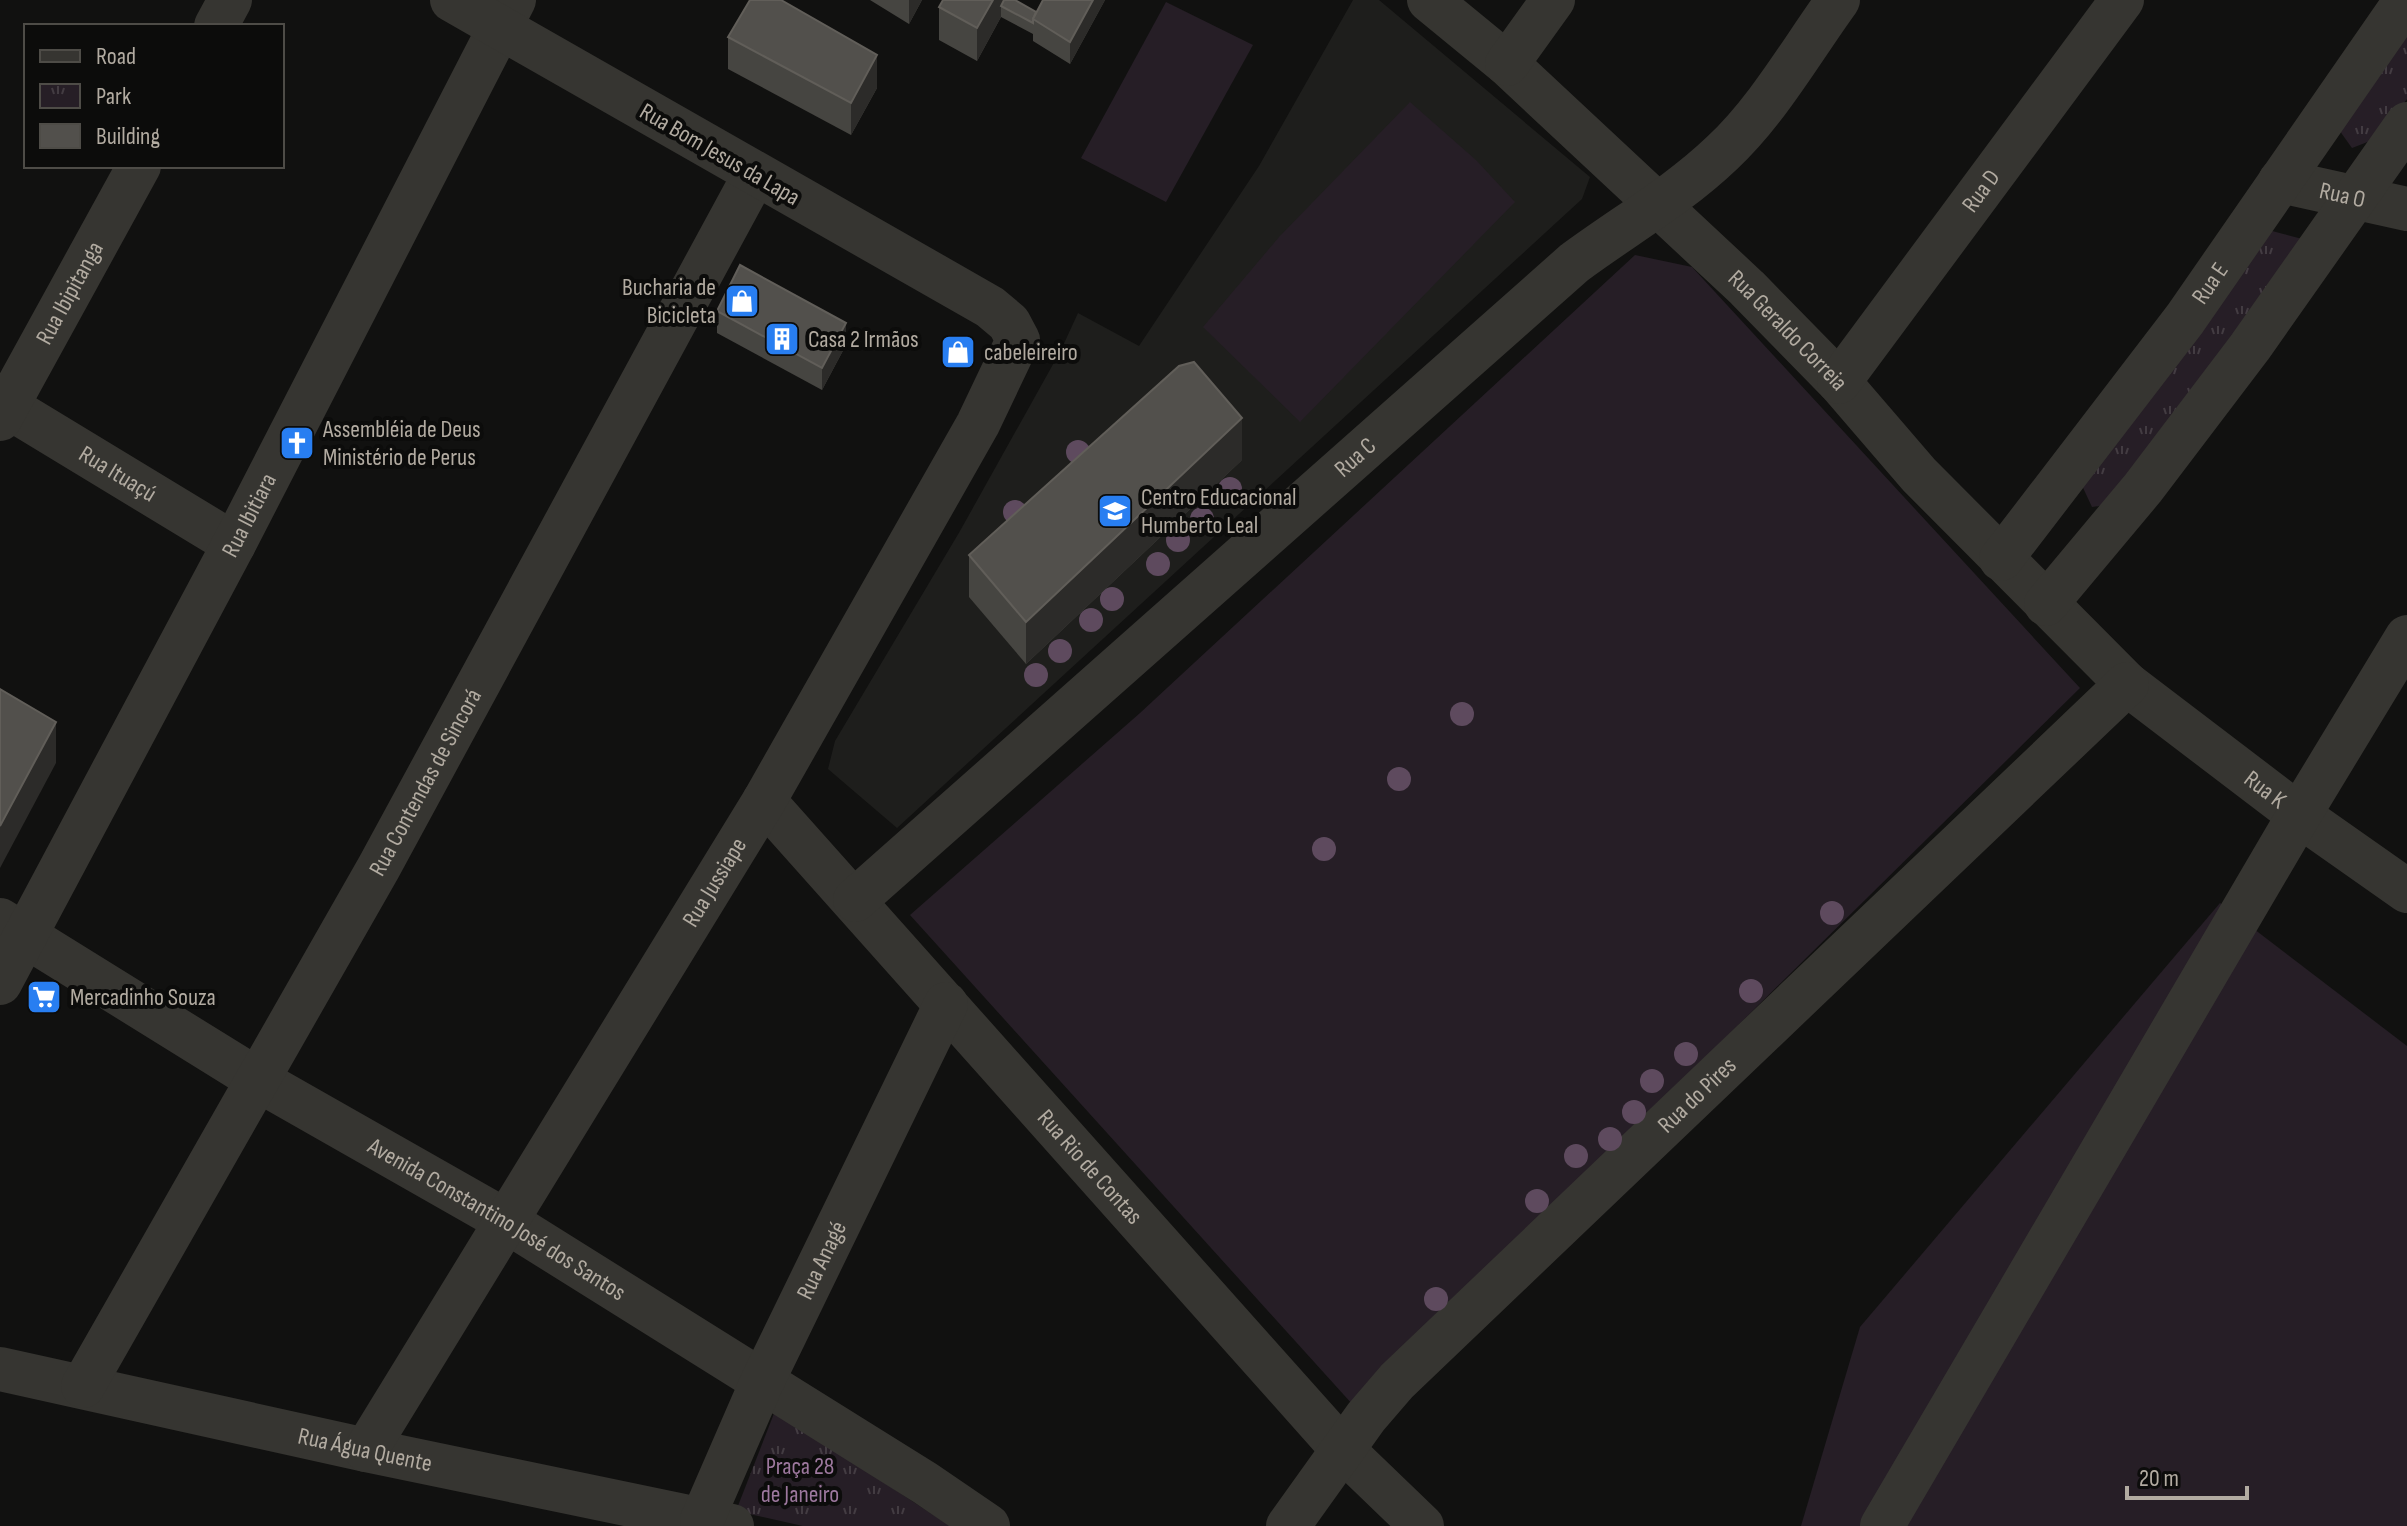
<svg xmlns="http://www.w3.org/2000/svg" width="2407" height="1526" viewBox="0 0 2407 1526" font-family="'Sofia Sans Condensed',sans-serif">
  <defs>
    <pattern id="park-tufts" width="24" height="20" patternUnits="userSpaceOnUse" patternTransform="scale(2)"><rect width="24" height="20" fill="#261e26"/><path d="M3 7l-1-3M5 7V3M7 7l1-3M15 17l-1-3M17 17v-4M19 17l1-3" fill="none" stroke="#433c42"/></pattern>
  </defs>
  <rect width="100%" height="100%" fill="#111110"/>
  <polygon fill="#1e1e1c" points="1353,0 1379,0 1590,177 1582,199 897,828 828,769 835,741 960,531 1061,350 1078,313 1139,346 1259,166"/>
  <g fill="#261e26">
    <polygon points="1166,2 1253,45 1166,202 1081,158"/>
    <polygon points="1410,102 1476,160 1515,202 1300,422 1203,327 1279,237"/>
    <polygon points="1635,255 1692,267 2080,688 1353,1405 910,915 1140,713"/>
    <polygon points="2220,903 2407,1046 2407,1526 1801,1526 1860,1327"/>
  </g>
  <g fill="url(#park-tufts)">
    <polygon points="2407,25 2407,99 2375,139 2352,148 2337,127"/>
    <polygon points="2272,231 2302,239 2111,504 2092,507 2079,479"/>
    <polygon points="775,1411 950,1526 803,1526 736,1511"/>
  </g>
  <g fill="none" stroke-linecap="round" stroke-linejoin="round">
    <g stroke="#363531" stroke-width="44">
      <path id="s1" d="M1429,0L1507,64L1747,288L1839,382L1919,475L2127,684L2299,815L2407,891"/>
      <polyline points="216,26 230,0"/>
      <polyline points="1507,64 1553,0"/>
      <path id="s2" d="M2280,181L2407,209"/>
      <path id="s3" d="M1839,382L2122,0"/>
      <path id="s4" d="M0,402L234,544"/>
      <path id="s5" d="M0,419L139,166"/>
      <path id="s6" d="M2001,559L2185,319L2406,0"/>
      <polyline points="2046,604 2143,488 2250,347 2407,124"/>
      <path id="s7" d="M764,801L1342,1449L1422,1526"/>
      <path id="s8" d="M855,900L1574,263C1624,226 1677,196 1722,153C1768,110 1801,51 1838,0"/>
      <path id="s9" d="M0,920L258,1080L506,1221L925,1483L988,1526"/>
      <path id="s10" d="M0,983L234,544L514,0"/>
      <path id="s11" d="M0,1369L366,1450L732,1526"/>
      <path id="s12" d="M83,1386L379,867L755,174"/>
      <path id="s13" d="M366,1450L764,801L978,424L1018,340L1009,323L990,307L452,0"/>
      <path id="s14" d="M702,1520L762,1382L946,1004"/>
      <path id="s15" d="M1288,1526L1366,1417L1397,1381L2127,684"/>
      <polyline points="1882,1526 2299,815 2407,637"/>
    </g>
  </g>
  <g fill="#5e4a5e">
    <circle cx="1078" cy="452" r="12"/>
    <circle cx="1230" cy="489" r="12"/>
    <circle cx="1015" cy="512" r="12"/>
    <circle cx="1202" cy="519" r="12"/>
    <circle cx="1178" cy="540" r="12"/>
    <circle cx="1158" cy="564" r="12"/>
    <circle cx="1112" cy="599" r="12"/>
    <circle cx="1091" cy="620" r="12"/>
    <circle cx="1060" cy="651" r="12"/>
    <circle cx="1036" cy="675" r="12"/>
    <circle cx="1462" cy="714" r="12"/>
    <circle cx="1399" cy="779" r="12"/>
    <circle cx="1324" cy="849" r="12"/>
    <circle cx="1832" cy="913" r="12"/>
    <circle cx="1751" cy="991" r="12"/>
    <circle cx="1686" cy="1054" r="12"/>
    <circle cx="1652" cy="1081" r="12"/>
    <circle cx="1634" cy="1112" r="12"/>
    <circle cx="1610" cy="1139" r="12"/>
    <circle cx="1576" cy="1156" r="12"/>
    <circle cx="1537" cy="1201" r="12"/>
    <circle cx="1436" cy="1299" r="12"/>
  </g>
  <g fill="#464541">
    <polygon points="870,0 922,0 909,24"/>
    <polygon points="1015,0 1036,12 1043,0 1105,0 1070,64 1033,41 1033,34 1001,17 977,61 939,40 939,7"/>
    <polygon points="728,37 877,88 851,135 728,69"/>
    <polygon points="717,311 846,345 822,390 717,333"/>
    <polygon points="1242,460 1026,664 969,597 969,555"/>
  </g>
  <g fill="#2c2b29">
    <polygon points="909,0 922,0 909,24"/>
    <polygon points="993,0 1011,0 1001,6 1001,17 977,61 977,28"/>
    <polygon points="1093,0 1105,0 1070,64 1070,42"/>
    <polygon points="877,55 877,88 851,135 851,103"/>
    <polygon points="846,323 846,345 822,390 822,368"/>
    <polygon points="1242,418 1242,460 1026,664 1026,622"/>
    <polygon points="56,722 56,763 0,868 0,826"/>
  </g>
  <g fill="#52504c" stroke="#615e59" stroke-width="2">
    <polygon points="750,0 781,0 877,55 851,103 728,37"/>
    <polygon points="943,0 993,0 977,28 939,7"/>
    <polygon points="1004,0 1015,0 1036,12 1033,19 1033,23 1001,6"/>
    <polygon points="1043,0 1093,0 1070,42 1033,19"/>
    <polygon points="740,265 846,323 822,368 717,311"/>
    <polygon points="1194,362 1242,418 1026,622 969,555 1179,366"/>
    <polygon points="0,689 56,722 0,826"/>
  </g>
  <defs>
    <g id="shop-square" transform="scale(1.8)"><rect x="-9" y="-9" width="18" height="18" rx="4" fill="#287ef1" stroke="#0c0c0b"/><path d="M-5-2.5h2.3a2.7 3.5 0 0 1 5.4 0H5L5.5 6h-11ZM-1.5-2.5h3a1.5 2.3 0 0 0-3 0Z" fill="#fff"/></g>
    <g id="building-square" transform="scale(1.8)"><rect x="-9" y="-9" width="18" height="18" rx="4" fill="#287ef1" stroke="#0c0c0b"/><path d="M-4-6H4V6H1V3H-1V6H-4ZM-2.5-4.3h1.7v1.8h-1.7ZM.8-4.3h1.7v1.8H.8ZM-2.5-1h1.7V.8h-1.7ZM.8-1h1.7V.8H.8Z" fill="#fff"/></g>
    <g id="church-square" transform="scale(1.8)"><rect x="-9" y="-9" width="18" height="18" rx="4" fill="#287ef1" stroke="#0c0c0b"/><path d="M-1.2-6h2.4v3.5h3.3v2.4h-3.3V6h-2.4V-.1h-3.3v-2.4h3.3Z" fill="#fff"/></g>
    <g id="school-square" transform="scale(1.8)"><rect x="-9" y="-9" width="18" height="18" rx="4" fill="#287ef1" stroke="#0c0c0b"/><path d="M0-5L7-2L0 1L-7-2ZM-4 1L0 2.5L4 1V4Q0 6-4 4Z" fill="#fff"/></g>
    <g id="supermarket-square" transform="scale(1.8)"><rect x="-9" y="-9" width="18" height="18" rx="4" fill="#287ef1" stroke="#0c0c0b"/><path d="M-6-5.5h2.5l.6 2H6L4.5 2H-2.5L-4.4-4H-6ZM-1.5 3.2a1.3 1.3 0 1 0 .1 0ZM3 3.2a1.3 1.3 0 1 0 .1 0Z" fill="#fff"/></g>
  </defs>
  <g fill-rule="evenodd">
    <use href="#shop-square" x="742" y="301"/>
    <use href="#building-square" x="782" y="339"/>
    <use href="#shop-square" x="958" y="352"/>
    <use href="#church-square" x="297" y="443"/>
    <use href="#school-square" x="1115" y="511"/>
    <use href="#supermarket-square" x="44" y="997"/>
  </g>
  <g text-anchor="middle" stroke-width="8" stroke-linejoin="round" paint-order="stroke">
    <g font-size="24" fill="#b2aba1" stroke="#0c0c0b">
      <text transform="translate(720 154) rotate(30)" y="8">Rua Bom Jesus da Lapa</text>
      <text dy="8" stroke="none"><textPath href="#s3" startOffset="238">Rua D</textPath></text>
      <text dy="8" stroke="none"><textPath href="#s2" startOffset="64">Rua O</textPath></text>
      <text dy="8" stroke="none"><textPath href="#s6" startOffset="346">Rua E</textPath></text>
      <text dy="8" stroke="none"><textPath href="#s5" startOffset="144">Rua Ibipitanga</textPath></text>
      <text dy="8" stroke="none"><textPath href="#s1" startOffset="488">Rua Geraldo Correia</textPath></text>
      <text dy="8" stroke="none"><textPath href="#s8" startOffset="668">Rua C</textPath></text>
      <text dy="8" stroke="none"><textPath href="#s4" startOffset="138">Rua Ituaçú</textPath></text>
      <text dy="8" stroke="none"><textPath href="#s10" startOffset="530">Rua Ibitiara</textPath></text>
      <text dy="8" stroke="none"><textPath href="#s12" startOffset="694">Rua Contendas de Sincorá</textPath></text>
      <text dy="8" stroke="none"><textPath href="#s1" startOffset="1152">Rua K</textPath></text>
      <text dy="8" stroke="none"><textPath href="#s13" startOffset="666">Rua Jussiape</textPath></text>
      <text dy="8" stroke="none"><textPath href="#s15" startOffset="596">Rua do Pires</textPath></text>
      <text dy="8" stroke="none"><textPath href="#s7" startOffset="490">Rua Rio de Contas</textPath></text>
      <text dy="8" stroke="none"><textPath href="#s9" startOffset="580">Avenida Constantino José dos Santos</textPath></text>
      <text dy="8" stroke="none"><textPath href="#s14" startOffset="286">Rua Anagé</textPath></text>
      <text dy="8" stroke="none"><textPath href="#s11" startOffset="374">Rua Água Quente</textPath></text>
    </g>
    <g font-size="24" fill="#b2aba1" stroke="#0c0c0b" text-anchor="start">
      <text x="716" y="295" text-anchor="end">Bucharia de<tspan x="716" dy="28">Bicicleta</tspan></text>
      <text x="808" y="347">Casa 2 Irmãos</text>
      <text x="984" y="360">cabeleireiro</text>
      <text x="323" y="437">Assembléia de Deus<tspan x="323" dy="28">Ministério de Perus</tspan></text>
      <text x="1141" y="505">Centro Educacional<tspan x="1141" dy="28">Humberto Leal</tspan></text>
      <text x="70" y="1005">Mercadinho Souza</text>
    </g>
    <g font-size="24" fill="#9d789e" stroke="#0c0c0b">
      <text x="800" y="1474">Praça 28<tspan x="800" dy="28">de Janeiro</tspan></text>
    </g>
  </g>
  <rect x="24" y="24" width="260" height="144" fill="#0c0c0b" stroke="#4e4c47" stroke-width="2"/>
  <rect x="40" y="50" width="40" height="12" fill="#363531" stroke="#4e4c47" stroke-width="2"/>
  <text x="96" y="64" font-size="24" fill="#b2aba1">Road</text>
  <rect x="40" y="84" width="40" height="24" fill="url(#park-tufts)" stroke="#4e4c47" stroke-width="2"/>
  <text x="96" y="104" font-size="24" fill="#b2aba1">Park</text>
  <rect x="40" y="124" width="40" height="24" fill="#52504c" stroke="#4e4c47" stroke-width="2"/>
  <text x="96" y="144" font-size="24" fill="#b2aba1">Building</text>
  <path d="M2127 1486v12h120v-12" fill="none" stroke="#b2aba1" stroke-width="4"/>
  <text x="2139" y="1486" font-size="24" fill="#b2aba1" stroke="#0c0c0b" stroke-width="6" paint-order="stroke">20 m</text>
</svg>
